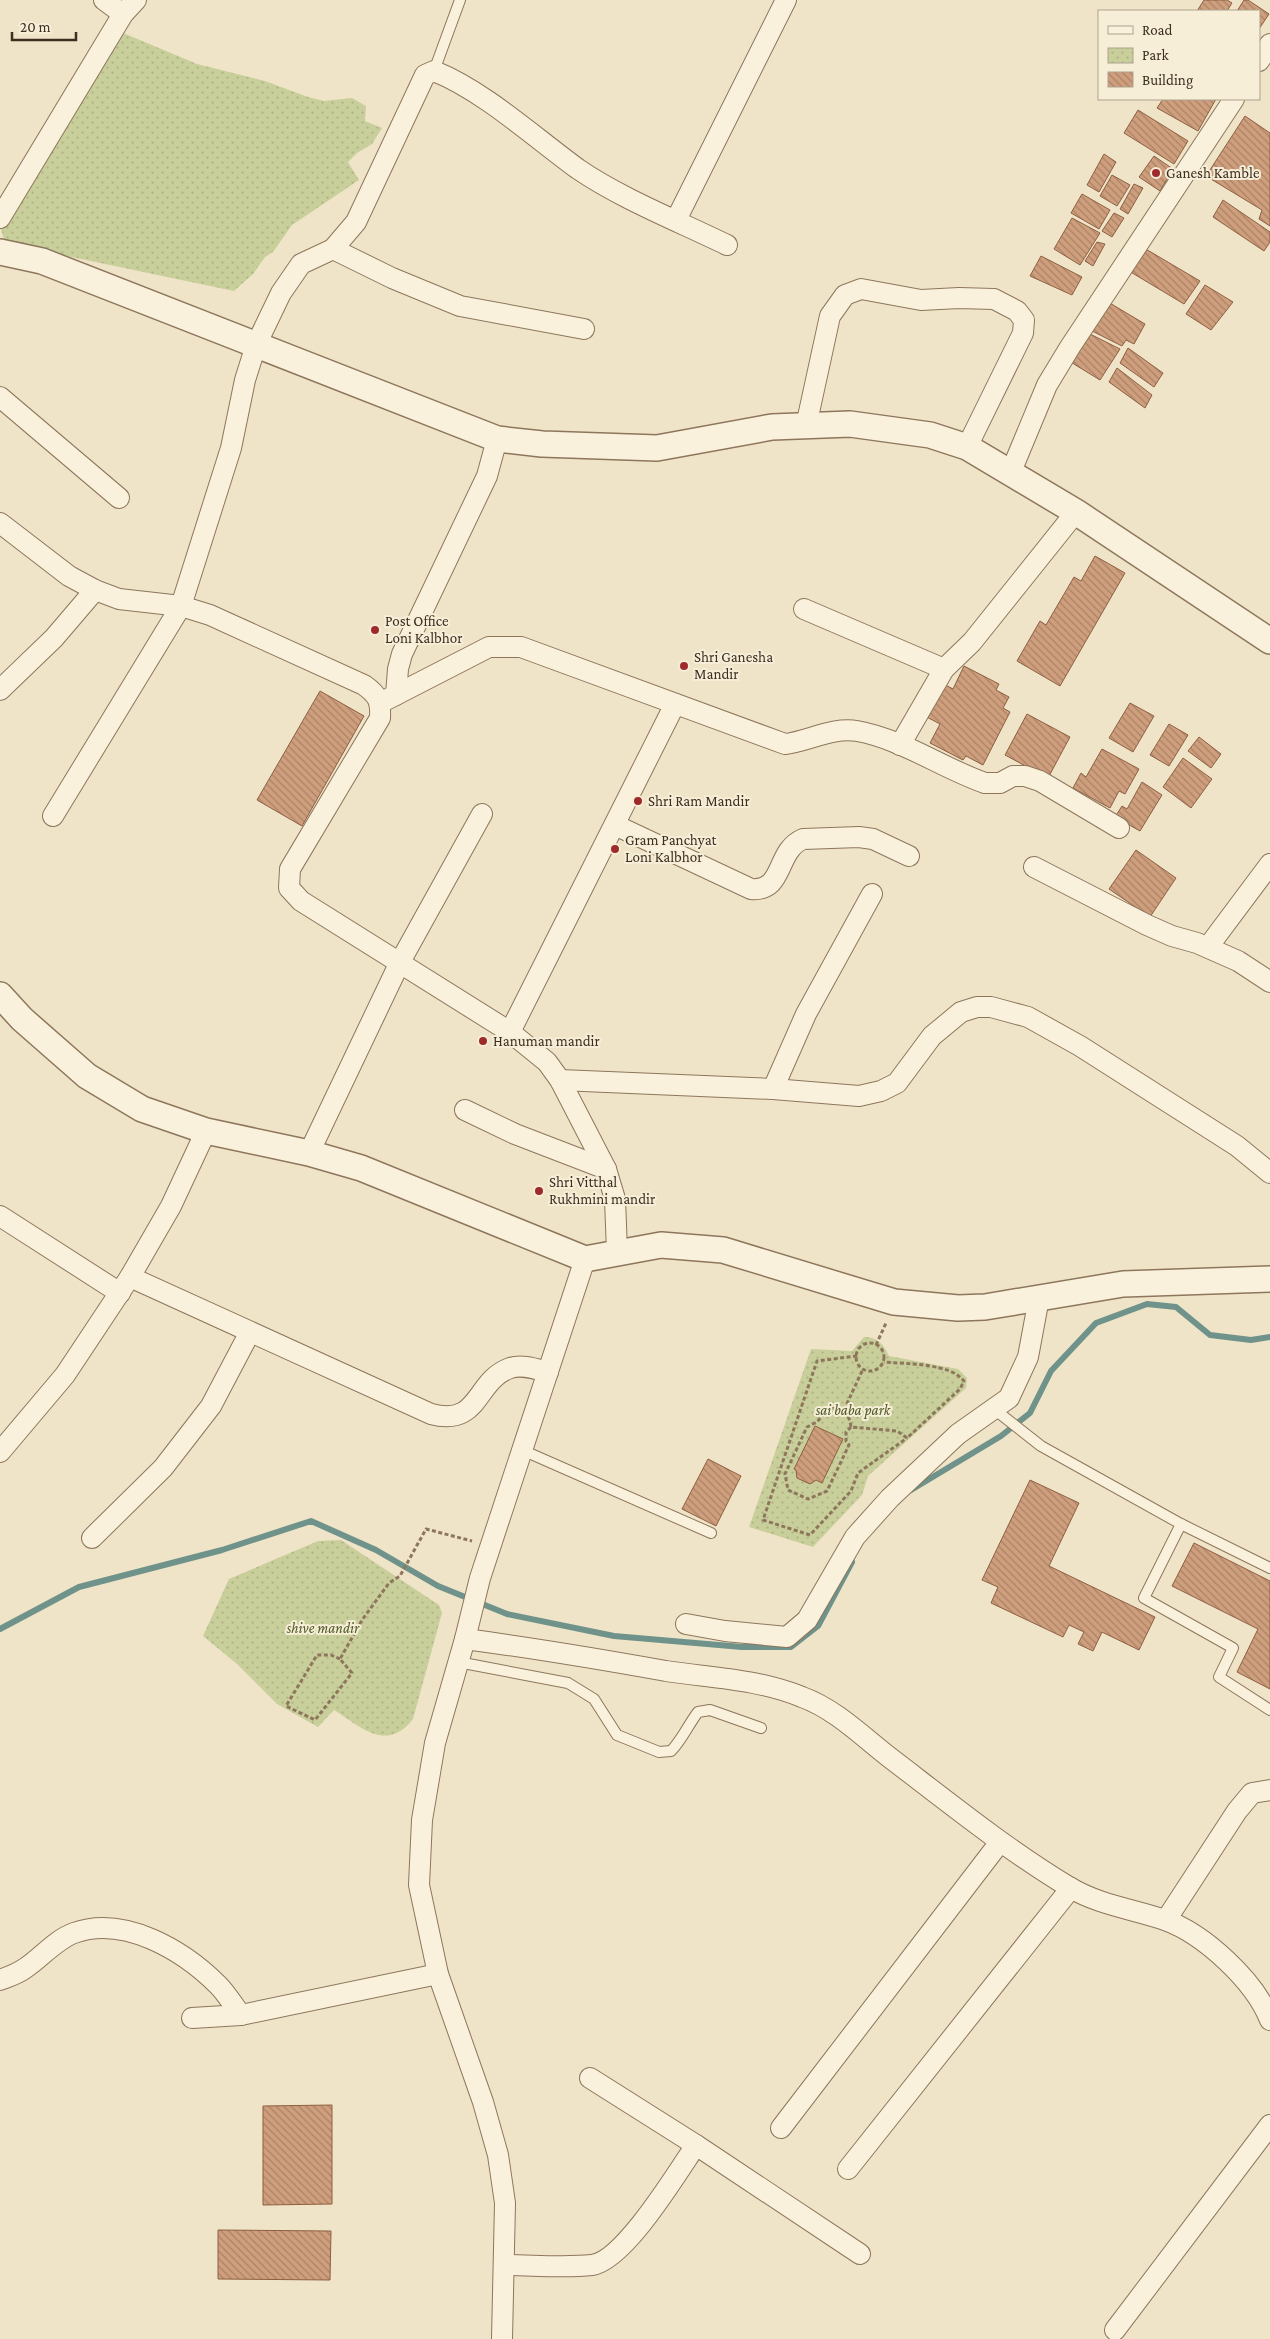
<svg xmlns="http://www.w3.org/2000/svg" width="1270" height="2339" viewBox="0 0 1270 2339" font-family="'Crimson Pro',serif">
  <defs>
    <pattern id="park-dots" width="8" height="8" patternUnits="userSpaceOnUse" patternTransform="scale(1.25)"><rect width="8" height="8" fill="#c9cf9b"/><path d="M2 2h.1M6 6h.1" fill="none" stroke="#aeb285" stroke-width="1.8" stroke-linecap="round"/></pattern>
    <pattern id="building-back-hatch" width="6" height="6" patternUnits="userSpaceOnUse" patternTransform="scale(1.25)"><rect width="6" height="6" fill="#cf9f7d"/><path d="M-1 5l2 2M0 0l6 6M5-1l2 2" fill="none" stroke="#a98266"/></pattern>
  </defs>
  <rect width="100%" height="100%" fill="#f0e4c8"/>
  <g fill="url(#park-dots)">
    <polygon points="116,30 197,64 265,81 308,97 324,101 352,98 366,106 365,121 382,128 372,144 357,153 348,162 359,180 292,225 273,252 265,257 253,274 234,291 43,251 4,239 0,226"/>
    <path d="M864,1337C878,1337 884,1345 889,1356L958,1369L967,1378L966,1388L868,1476L862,1495L813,1547L749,1527L811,1349L852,1351Z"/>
    <path d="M341,1540L439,1605L442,1613L413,1719C387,1753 361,1727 334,1710L318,1727L277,1704L237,1664L203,1636L229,1579L318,1541Z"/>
  </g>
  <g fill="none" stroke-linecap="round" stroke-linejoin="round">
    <g stroke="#6f938a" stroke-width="6">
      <polyline points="911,1490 1001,1436 1030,1413 1051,1371 1096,1323 1147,1304 1176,1307 1210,1335 1251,1340 1270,1337"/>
      <polyline points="0,1629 79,1587 222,1550 311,1521 376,1550 438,1586 507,1614 614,1636 742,1647 791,1647 818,1626 852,1562"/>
    </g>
  </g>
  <g fill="url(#building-back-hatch)" stroke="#8d5f41">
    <polygon points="1204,0 1227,0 1232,3 1227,11 1197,11"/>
    <polygon points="1244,0 1248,0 1269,14 1259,29 1259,11 1237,11"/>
    <polygon points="1163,99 1216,99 1198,131 1157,108"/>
    <polygon points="1138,110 1188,141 1174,164 1124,133"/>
    <polygon points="1245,116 1270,133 1270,226 1259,219 1262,210 1206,176"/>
    <polygon points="1104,154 1116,162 1099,192 1087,185"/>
    <polygon points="1154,156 1173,169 1160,191 1139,177"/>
    <polygon points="1112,175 1130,185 1117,206 1100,196"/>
    <polygon points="1134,184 1143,188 1128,214 1120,209"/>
    <polygon points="1082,194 1110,210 1099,229 1071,213"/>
    <polygon points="1223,200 1270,232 1270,242 1264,251 1213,217"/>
    <polygon points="1114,213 1124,218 1112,237 1102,231"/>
    <polygon points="1072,218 1100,233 1080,265 1054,249"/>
    <polygon points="1097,242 1105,244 1093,266 1085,261"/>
    <polygon points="1144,248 1200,281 1184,304 1129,271"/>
    <polygon points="1041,256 1082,277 1072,295 1030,276"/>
    <polygon points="1205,285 1233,302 1211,330 1186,314"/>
    <polygon points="1108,302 1145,324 1134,344 1126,340 1122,346 1090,330"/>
    <polygon points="1086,332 1120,349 1100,380 1069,361"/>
    <polygon points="1128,348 1163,373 1154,387 1120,363"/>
    <polygon points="1117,368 1152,395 1145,408 1109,382"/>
    <polygon points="1095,556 1125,573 1060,686 1017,661 1040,621 1046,625 1074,577 1081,581"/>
    <polygon points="964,666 999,684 996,690 1009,697 1003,708 1010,712 983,765 966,756 963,760 930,743 940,724 923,715 940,682 953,689"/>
    <polygon points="320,691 364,716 302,826 257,800"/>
    <polygon points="1130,703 1154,716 1133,752 1109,738"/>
    <polygon points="1027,714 1070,737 1048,778 1005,755"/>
    <polygon points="1169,724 1188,735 1169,766 1150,755"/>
    <polygon points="1199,737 1221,754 1211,768 1188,751"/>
    <polygon points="1102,749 1139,769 1125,794 1119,791 1110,808 1073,788 1081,773 1086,777"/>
    <polygon points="1183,758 1212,779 1191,808 1163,787"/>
    <polygon points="1142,782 1162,795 1140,831 1115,817 1122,806 1127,809"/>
    <polygon points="1136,850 1176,878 1150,917 1109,889"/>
    <polygon points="815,1426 843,1439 822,1483 816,1480 810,1484 797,1478 796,1470 794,1469"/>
    <polygon points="708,1459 741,1476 716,1526 682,1509"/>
    <polygon points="1030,1480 1079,1503 1049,1566 1155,1617 1139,1650 1102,1632 1093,1651 1078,1644 1084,1632 1069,1625 1063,1637 991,1603 998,1587 982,1580"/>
    <polygon points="1194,1543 1270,1581 1270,1689 1237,1672 1258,1629 1172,1586"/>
    <polygon points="332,2105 332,2204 263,2205 263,2106"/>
    <polygon points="218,2230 331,2231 330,2280 218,2279"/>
  </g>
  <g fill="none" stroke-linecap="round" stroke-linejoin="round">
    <g stroke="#8d765c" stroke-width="12">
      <g id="service">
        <polyline points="434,71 460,0"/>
        <polyline points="994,1409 1041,1446 1181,1524 1270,1568"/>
        <polyline points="522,1450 711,1533"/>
        <polyline points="1181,1524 1144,1598 1233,1648 1219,1677 1270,1710"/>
        <path d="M458,1662L568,1683L594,1699L617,1735L659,1752L671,1751C682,1740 688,1725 698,1712L710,1710L761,1728"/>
      </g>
    </g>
    <g stroke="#8d765c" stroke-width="22">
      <g id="minor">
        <polyline points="104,0 123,14"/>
        <polyline points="1259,61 1270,44"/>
        <polyline points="0,218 123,14 136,0"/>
        <polyline points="676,220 786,0"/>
        <polyline points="333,249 392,278 460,306 584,329"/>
        <polyline points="0,397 119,498"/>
        <polyline points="806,426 830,316 845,295 861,289 921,300 959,298 994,299 1017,311 1024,320 1023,333 967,447"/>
        <polyline points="1010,474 1047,385 1070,347 1234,99"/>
        <path d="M0,523L69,576L95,590L119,599L181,606L210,615L364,685C378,695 381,701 380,718L290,869L289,888L301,901L510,1032L547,1062L560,1080L606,1169L615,1199L617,1252"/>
        <polyline points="804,609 944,669"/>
        <polyline points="0,690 54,638 95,590"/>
        <polyline points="396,695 398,669 402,654 487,476 497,439"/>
        <path d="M380,703L489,647H521L785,744C809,741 832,727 857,731C902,739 942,768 985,783H1000L1013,776H1025L1040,781L1119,828"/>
        <polyline points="900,745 944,669 972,642 1076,512"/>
        <path d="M53,816L181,606L231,448L245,380L256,345L281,293L301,264L333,249L356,222L425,75L434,71C484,91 534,137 578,169C620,198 680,222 727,245"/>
        <path d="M615,825L751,889C785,892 775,851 803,839L859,837L873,839L909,856"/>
        <polyline points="1034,867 1147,925 1172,936 1197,943 1238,961 1270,982"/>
        <polyline points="1208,947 1270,864"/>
        <polyline points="510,1032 675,704"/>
        <polyline points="560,1080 773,1089 859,1096 881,1091 897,1083 932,1036 961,1012 977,1007 991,1007 1028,1017 1080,1046 1237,1146 1270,1173"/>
        <polyline points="773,1089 806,1014 872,894"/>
        <polyline points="465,1110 515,1134 606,1169"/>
        <polyline points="309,1153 400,962 482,814"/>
        <polyline points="0,1216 120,1293"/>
        <path d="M130,1277L431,1414C481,1427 474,1381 510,1368C522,1364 536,1369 548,1372"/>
        <polyline points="0,1452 65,1375 130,1277 171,1206 206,1131"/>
        <polyline points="92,1538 163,1468 211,1406 250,1332"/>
        <polyline points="686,1624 725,1631 787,1637 807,1620 855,1537 890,1498 958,1434 1009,1398 1028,1357 1039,1298"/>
        <path d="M465,1639C533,1648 599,1659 666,1671C712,1678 758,1679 802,1697C835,1709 862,1736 889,1757C948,1802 1006,1849 1069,1887C1099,1905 1133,1909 1165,1920C1204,1934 1255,1981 1270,2020"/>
        <polyline points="1166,1920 1237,1811 1252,1793 1270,1790"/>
        <path d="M0,1980C8,1977 17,1974 24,1969C41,1958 55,1940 74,1933C124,1915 183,1950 218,1985C227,1994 233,2005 241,2015"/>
        <polyline points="192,2018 241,2015 438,1974"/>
        <polyline points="781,2128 1000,1842"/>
        <polyline points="696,2145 860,2254"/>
        <polyline points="848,2169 1071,1888"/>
        <path d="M504,2265C532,2265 564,2268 592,2265C624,2261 677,2173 696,2145L590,2078"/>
        <polyline points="1115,2330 1270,2125"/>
        <polyline points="502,2339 505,2203 498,2155 483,2102 438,1974 419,1885 422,1820 435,1743 465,1639 480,1578 585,1259"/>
      </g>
    </g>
    <g stroke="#8d765c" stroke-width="28">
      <g id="tertiary">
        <polyline points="0,252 42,261 497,439 542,444 657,448 772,427 850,424 930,435 967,447 1076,512 1270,641"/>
        <polyline points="0,995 22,1019 87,1076 142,1109 206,1131 309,1153 361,1168 585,1259 661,1245 723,1250 894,1302 958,1308 985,1307 1123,1284 1270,1279"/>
      </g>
    </g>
    <g stroke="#8d765c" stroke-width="3" stroke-dasharray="4 2.5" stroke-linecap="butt">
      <circle cx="870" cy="1357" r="14"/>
      <polyline points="876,1345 886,1323"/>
      <polyline points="857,1356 817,1361 763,1520 810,1535 851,1491 858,1473 907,1438"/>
      <polyline points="844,1410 863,1369"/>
      <path d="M851,1427L846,1432V1441L849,1445L827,1491L808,1499L788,1490L785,1474L807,1427L817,1422L829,1408C843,1410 849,1412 851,1427L897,1431L907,1438L960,1389L964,1381C950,1363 906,1364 884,1362"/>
      <polyline points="340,1659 331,1655 317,1655 286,1706 315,1720 352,1673 340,1659 362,1620 389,1583 400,1576 426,1529 472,1541"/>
    </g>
    <use href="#service" stroke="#faf1dc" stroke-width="10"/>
    <use href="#minor" stroke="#faf1dc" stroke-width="20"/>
    <use href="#tertiary" stroke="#faf1dc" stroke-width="25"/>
  </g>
  <g fill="#9e2a2b" stroke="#f7eed8" stroke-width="2">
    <circle cx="1156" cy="173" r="5"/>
    <circle cx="375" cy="630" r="5"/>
    <circle cx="684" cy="666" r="5"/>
    <circle cx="638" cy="801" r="5"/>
    <circle cx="615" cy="849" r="5"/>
    <circle cx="483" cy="1041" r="5"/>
    <circle cx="539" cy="1191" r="5"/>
  </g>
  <g text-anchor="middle" stroke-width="4" stroke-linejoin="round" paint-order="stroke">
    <g font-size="15" fill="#3d2e20" stroke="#f7eed8" text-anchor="start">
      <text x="1166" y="178">Ganesh Kamble</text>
      <text x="385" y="626">Post Office<tspan x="385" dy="17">Loni Kalbhor</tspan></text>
      <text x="694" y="662">Shri Ganesha<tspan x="694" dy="17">Mandir</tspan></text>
      <text x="648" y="806">Shri Ram Mandir</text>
      <text x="625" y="845">Gram Panchyat<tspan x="625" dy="17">Loni Kalbhor</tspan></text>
      <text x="493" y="1046">Hanuman mandir</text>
      <text x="549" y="1187">Shri Vitthal<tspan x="549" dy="17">Rukhmini mandir</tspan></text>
    </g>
    <g font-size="15" font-style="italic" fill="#4d5a26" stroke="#f7eed8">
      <text x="853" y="1415">sai baba park</text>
      <text x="323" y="1633">shive mandir</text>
    </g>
  </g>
  <rect x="1098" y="10" width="162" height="90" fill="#f7eed8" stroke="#ada18e"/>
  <rect x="1108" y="26" width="25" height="8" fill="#faf1dc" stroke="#ada18e"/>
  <text x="1142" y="35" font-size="15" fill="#3d2e20">Road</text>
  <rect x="1108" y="48" width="25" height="15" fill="url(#park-dots)" stroke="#ada18e"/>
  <text x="1142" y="60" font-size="15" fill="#3d2e20">Park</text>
  <rect x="1108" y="72" width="25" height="15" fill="url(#building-back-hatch)" stroke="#ada18e"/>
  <text x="1142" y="85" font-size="15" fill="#3d2e20">Building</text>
  <path d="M12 32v8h64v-8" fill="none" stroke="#3d2e20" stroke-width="2.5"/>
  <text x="20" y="32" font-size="15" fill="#3d2e20" stroke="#f7eed8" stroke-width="4" paint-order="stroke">20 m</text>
</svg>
